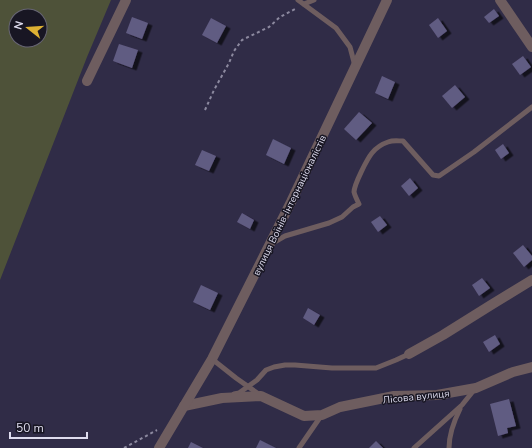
<svg xmlns="http://www.w3.org/2000/svg" width="532" height="448" viewBox="0 0 532 448" font-family="'Nunito Sans',sans-serif">
  <defs>
    <filter id="shadow"><feDropShadow dx="4.5" dy="2.5" stdDeviation="0" flood-color="#0009"/></filter>
  </defs>
  <rect width="100%" height="100%" fill="#302c47"/>
  <path fill="#4e5239" fill-rule="evenodd" d="M0,0H111L87,57L0,280ZM16,16H40V40H16Z"/>
  <g fill="#615b82" filter="url(#shadow)">
    <polygon points="494,9 499,16 489,23 484,17"/>
    <polygon points="132,17 148,23 142,39 126,33"/>
    <polygon points="211,18 226,26 217,43 202,35"/>
    <polygon points="438,18 447,31 438,38 429,25"/>
    <polygon points="119,44 138,50 132,68 113,61"/>
    <polygon points="523,56 531,67 520,75 512,64"/>
    <polygon points="382,76 395,82 388,99 375,93"/>
    <polygon points="455,85 465,97 452,108 442,96"/>
    <polygon points="359,112 372,123 356,140 344,129"/>
    <polygon points="273,139 291,148 284,164 266,155"/>
    <polygon points="503,144 509,153 501,159 495,150"/>
    <polygon points="202,150 216,156 209,171 195,165"/>
    <polygon points="410,178 418,188 409,196 401,186"/>
    <polygon points="242,213 254,220 250,229 237,222"/>
    <polygon points="380,216 387,225 378,232 371,222"/>
    <polygon points="523,245 532,256 532,260 524,267 513,253"/>
    <polygon points="482,278 490,288 479,296 472,285"/>
    <polygon points="201,285 218,293 210,310 193,302"/>
    <polygon points="308,308 320,315 314,325 303,318"/>
    <polygon points="495,335 500,344 489,352 483,342"/>
    <polygon points="509,399 516,426 507,428 508,433 498,436 490,404"/>
    <polygon points="260,440 276,448 256,448"/>
    <polygon points="376,441 383,448 369,448"/>
    <polygon points="191,442 203,448 188,448"/>
  </g>
  <g fill="none" stroke-linecap="round" stroke-linejoin="round">
    <g stroke="#8c899f" stroke-width="2" stroke-dasharray="3 3" stroke-linecap="butt">
      <polyline points="205,110 214,90 229,63 234,51 242,40 269,27 280,17 297,8"/>
      <polyline points="124,448 157,430"/>
    </g>
    <g stroke="#6e5d5f" stroke-width="5">
      <polyline points="298,0 336,28 350,47 355,66"/>
      <polyline points="304,4 314,0"/>
      <path d="M271,244L285,236L329,223L342,217L353,207L359,204C357,200 355,196 354,192C354,185 367,159 372,153C376,148 382,144 388,142C393,140 398,141 403,141L433,175L439,176L474,152L532,107"/>
      <polyline points="212,359 236,378 260,395"/>
      <polyline points="234,394 239,393 257,380 266,370 274,367 285,365 295,365 332,368 376,368 396,360 409,354"/>
      <polyline points="299,448 321,416"/>
      <polyline points="414,448 462,405 474,390"/>
      <path d="M449,448C449,434 454,421 460,409"/>
    </g>
    <g stroke="#6e5d5f" stroke-width="10">
      <polyline points="500,0 532,47"/>
      <polyline points="87,81 126,0"/>
      <polyline points="409,354 443,335 491,305 532,280"/>
      <polyline points="184,406 222,398 261,396 304,416 322,415 340,407 394,396 437,395 476,388 513,372 532,367"/>
      <polyline points="159,448 212,359 291,202 387,0"/>
    </g>
  </g>
  <g text-anchor="middle" stroke-width="3" stroke-linejoin="round" paint-order="stroke">
    <g font-size="10" fill="#dedcee" stroke="#181623">
      <text transform="translate(289 205) rotate(-64)" y="4">вулиця Воїнів-Інтернаціоналістів</text>
      <text transform="translate(416 396) rotate(-6)" y="4">Лісова вулиця</text>
    </g>
  </g>
  <g transform="translate(28 28) rotate(287)"><circle r="19" fill="#181623" stroke="#676574"/>
  <path d="M0-3L7 15L0 10L-7 15Z" fill="#deb133"/>
  <text y="-6" font-size="11" font-weight="bold" text-anchor="middle" fill="#dedcee">N</text>
  </g>
  <path d="M10 432v6h77v-6" fill="none" stroke="#dedcee" stroke-width="2"/>
  <text x="16" y="432" font-size="12" fill="#dedcee" stroke="#181623" stroke-width="3" paint-order="stroke">50 m</text>
</svg>
